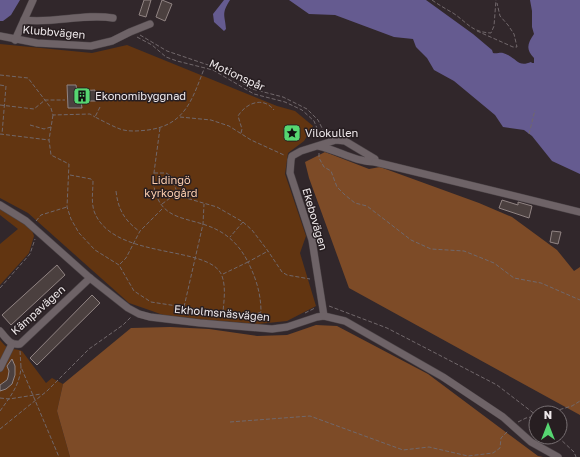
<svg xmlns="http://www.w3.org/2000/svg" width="580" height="457" viewBox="0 0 580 457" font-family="'Golos Text',sans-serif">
  <rect width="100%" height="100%" fill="#31272b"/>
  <g fill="#623511">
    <polygon points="0,44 92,53 127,45 277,106 295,111 313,126 304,141 288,153 285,174 306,236 300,253 316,306 287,321 258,324 206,320 163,315 152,311 129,303 28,213 0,198"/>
    <polygon points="0,209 31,228 34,236 29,253 0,285 0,244 18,229 0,215"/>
    <path d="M0,340C10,352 10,347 22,351L46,383L52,378L63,384L57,411L70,457H0Z"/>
  </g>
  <g fill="#7d4b27">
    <polygon points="325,152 369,169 380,167 479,203 512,217 557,250 574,271 580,267 580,415 349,288 309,178 305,162"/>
    <polygon points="316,325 337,326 428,374 538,456 543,457 70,457 57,411 63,384 131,328 170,327 209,329 257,336 287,335"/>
  </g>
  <g fill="#655b90">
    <polygon points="0,0 20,0 11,15 3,21 0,21"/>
    <path d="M224,0H230C221,14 225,15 226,29L224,31L214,22L213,14Z"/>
    <path d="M289,0H426L473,34L492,50L493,53C497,54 500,52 503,53C517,57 517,68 531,62L532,63H534V58C525,49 528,43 534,34L532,27V11L530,0H580V174L552,161L532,136L524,130L503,127L495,115L454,81L434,70L427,58L416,47L413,39L394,37L335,15L309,14Z"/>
  </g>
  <g fill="#4b403f" stroke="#918483">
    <polygon points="144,0 151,0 146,17 139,15"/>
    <polygon points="162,0 172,4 165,21 156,17"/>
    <polygon points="67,85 76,85 77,91 95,90 96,101 81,101 82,108 68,108"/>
    <polygon points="502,200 518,205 518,202 532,206 529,218 499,208"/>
    <polygon points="552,231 561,232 558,244 550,242"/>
    <polygon points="57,265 65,275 11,325 2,315"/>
    <polygon points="92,295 100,303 37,365 30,358"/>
    <polygon points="12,359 15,366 15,375 12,384 6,389 0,391 0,385 7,380 8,377 9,371 7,366"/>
  </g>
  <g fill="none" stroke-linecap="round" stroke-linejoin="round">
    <g stroke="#4c4447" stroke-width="8">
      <g id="minor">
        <path d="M24,20C53,24 84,13 113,18"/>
        <polyline points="0,36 37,43 91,46 112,41 130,32 150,24"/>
        <polyline points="15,40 33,0"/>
        <path d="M318,146C338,150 355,162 375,162V159L345,141L336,140L301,151L292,156L291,160L290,173L312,240L324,316"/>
        <polyline points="375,162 580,212"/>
        <polyline points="0,205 26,221 90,278 128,308 139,314 150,317 200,323 272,329 287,327 317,317 324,316 345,321 443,377 503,417 531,442 558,457"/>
        <path d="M0,331C6,338 10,346 20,344L90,278"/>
        <polyline points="0,368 12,344"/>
      </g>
    </g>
    <g stroke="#71686b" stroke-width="1" stroke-dasharray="4 2" stroke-linecap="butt">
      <path d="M432,0C439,5 446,9 453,13C468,23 471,32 491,33L494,26L496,0"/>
      <polyline points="477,31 513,47 517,47 514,34 508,25 500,16 497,3"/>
      <polyline points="140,35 167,51 217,68 252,89 283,97 307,109 318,120 323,130 324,136"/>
      <polyline points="137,37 152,45 166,57 177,61 213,70 254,94 285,102 302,110 314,121 319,133 319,138"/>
      <polyline points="0,75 28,78 51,108 53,115 90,114 95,117"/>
      <polyline points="0,85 6,86 2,134"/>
      <polyline points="0,105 34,109 45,100 65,100"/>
      <path d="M100,107L95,117C103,121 112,126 120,129C128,132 139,131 148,130C185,125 192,100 204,69"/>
      <path d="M53,115L49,140L51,155L69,164L67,207L71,219L79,233L95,250L119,265L134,291L151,302L223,313L256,314L261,312C261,294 256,278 248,262L268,251"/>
      <polyline points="180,117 211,120 229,126 251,140 284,155"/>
      <polyline points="30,125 44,129 51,127"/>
      <path d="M160,128L153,180C158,226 191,214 221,232C233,239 242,250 248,262L223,274"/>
      <path d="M241,133L242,129L238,116C246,103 263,96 274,110"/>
      <polyline points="0,134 49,140"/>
      <polyline points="529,134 535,110"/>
      <polyline points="319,153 319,158 324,167 331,171 337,187 345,195 355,203 367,206 411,240 431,249 464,251 494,263 514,278 541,283 580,300"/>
      <polyline points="154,173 166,173 171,176 177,192 186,198 217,207 243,222 230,237"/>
      <path d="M70,175L91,179L93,181C93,191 91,201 94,211C112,261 211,244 222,276C226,287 224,300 223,312"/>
      <path d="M116,191C118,209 124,220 139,231"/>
      <polyline points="162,204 177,193"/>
      <polyline points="36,221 41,215 67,207"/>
      <polyline points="243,222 252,230 268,251 282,272 287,275 310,279"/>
      <polyline points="120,264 126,258 140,231 162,209"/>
      <polyline points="0,288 30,254 35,239"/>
      <polyline points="329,306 387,328 497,385 536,415"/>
      <polyline points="184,307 203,224 204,204"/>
      <polyline points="305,313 315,308"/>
      <polyline points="20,351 21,367 59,457"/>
      <polyline points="0,398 9,399 41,394"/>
      <path d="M0,411C10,397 20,385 21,367"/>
      <polyline points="548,413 572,406 580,401"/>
      <polyline points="230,422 310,416 403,450 429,447 468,456 493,453 500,448 501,438 508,431"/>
      <polyline points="518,422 526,418 536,416"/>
      <polyline points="0,429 47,391 89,349 123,325 131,317"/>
      <polyline points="558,437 574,452 576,457"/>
    </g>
    <use href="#minor" stroke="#6e6367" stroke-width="7"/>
  </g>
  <defs>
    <g id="building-square" transform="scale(0.9)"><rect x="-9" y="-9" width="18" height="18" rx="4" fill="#56d671" stroke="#271e21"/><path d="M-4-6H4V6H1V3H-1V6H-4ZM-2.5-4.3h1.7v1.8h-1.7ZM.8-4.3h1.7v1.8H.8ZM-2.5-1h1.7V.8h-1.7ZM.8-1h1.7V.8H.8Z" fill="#111"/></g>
    <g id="sight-square" transform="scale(0.9)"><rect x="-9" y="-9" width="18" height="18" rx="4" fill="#56d671" stroke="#271e21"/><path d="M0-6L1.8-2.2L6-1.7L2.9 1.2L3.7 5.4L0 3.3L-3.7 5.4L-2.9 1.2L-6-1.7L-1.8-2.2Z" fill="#111"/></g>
  </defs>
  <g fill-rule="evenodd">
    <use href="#building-square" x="82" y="96"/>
    <use href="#sight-square" x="292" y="133"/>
  </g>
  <g text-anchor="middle" stroke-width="3" stroke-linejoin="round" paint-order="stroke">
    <g font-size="11" fill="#efe9eb" stroke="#271e21">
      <text transform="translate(54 32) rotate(5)" y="4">Klubbvägen</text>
      <text transform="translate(237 75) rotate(25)" y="4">Motionspår</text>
      <text transform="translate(315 219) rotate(74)" y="4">Ekebovägen</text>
      <text transform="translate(38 310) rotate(-42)" y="4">Kämpavägen</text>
      <text transform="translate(222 313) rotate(5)" y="4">Ekholmsnäsvägen</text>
    </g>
    <g font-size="11" fill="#efe9eb" stroke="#271e21" text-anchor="start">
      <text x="95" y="100">Ekonomibyggnad</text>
      <text x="305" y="137">Vilokullen</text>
    </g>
    <g font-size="11" fill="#fccdad" stroke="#271e21">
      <text x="171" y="184">Lidingö<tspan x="171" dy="13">kyrkogård</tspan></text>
    </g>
  </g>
  <g transform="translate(548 425)"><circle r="19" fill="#271e21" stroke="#776f72"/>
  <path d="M0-3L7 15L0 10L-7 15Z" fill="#56d671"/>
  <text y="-6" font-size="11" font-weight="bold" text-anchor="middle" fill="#efe9eb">N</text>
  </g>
</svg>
